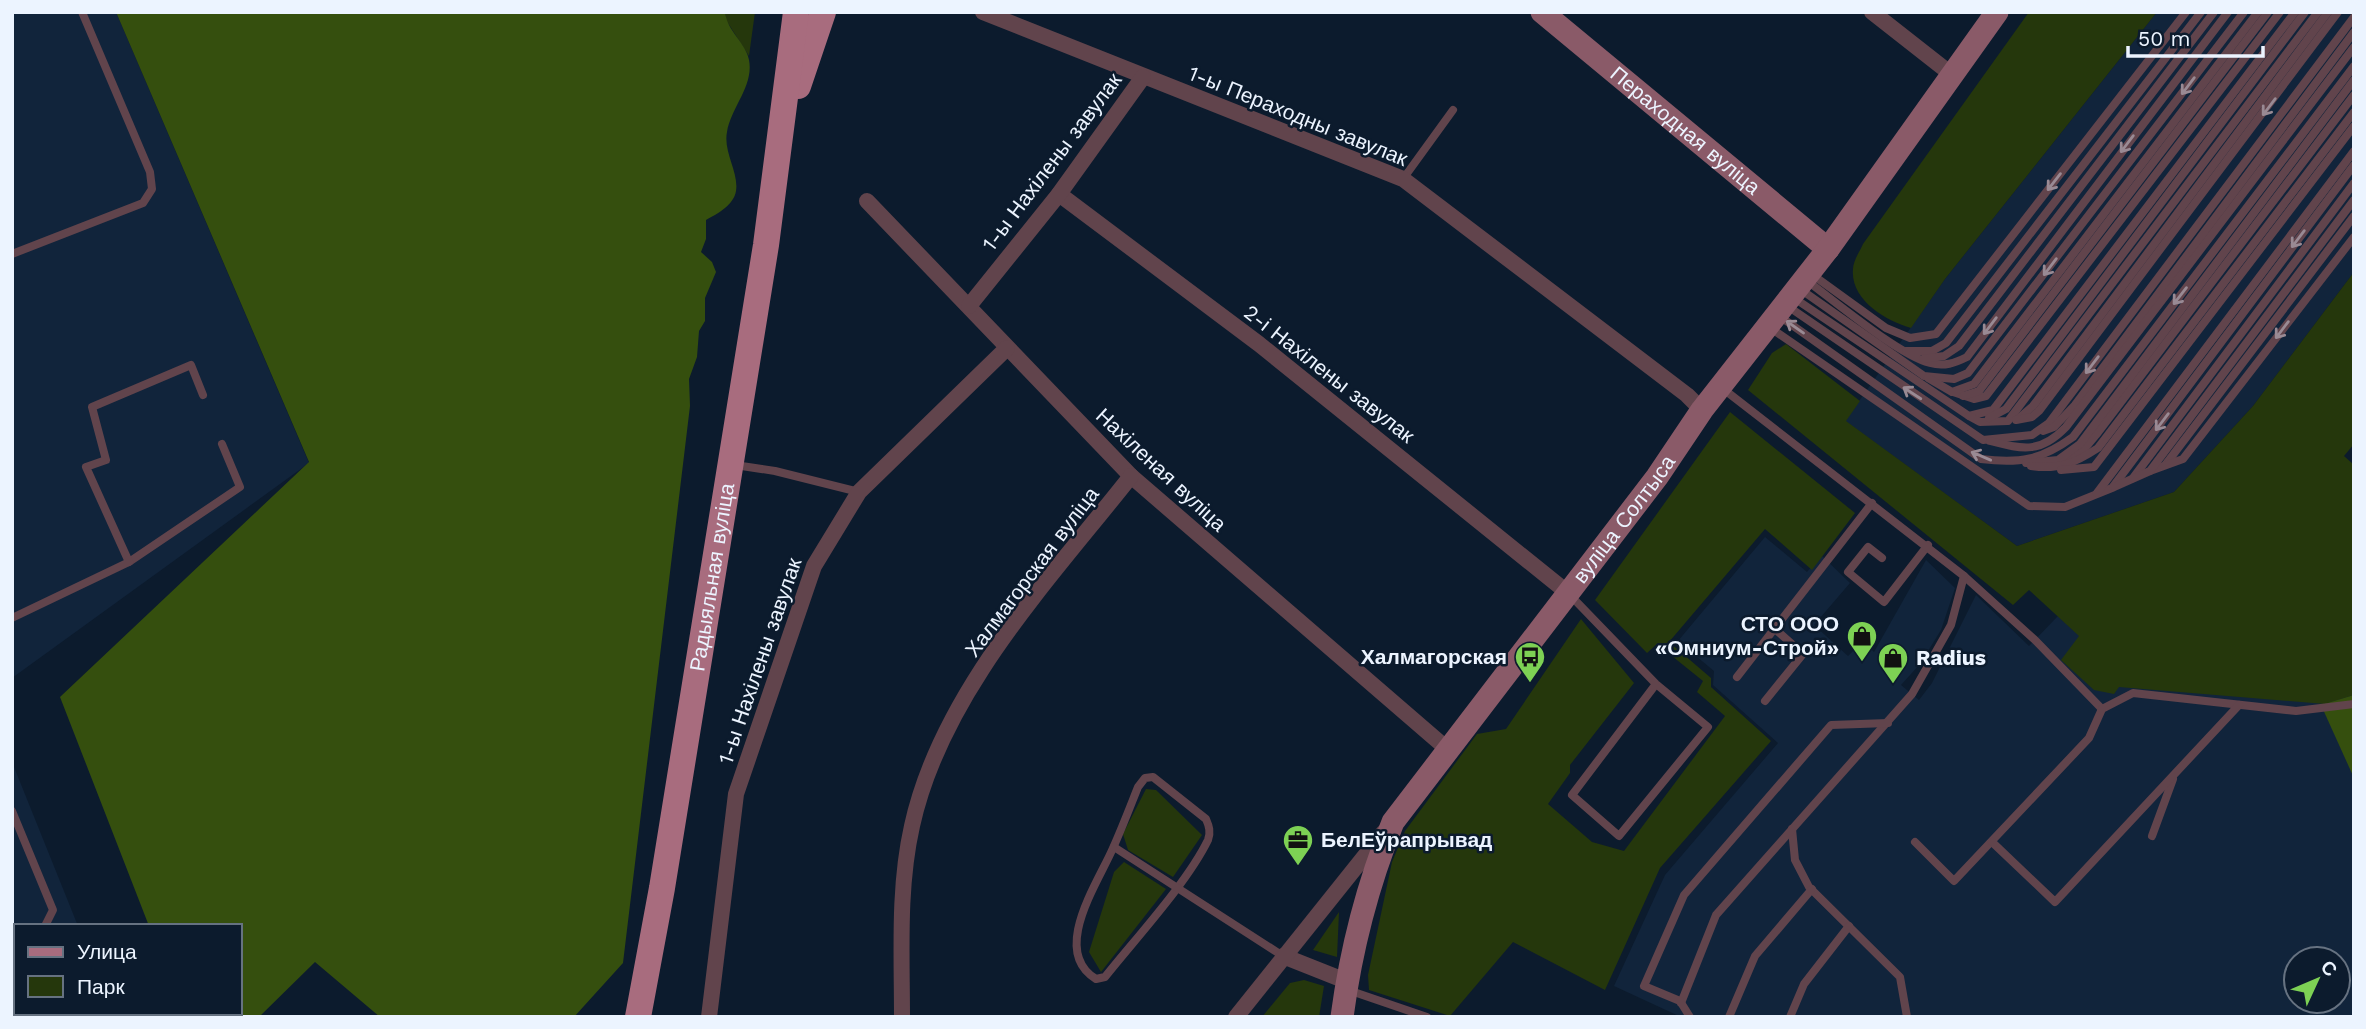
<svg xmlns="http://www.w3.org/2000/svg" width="2366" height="1029" viewBox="0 0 2366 1029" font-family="'Work Sans',sans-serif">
  <rect width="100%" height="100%" fill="#0c1b2d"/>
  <g fill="#11243b" fill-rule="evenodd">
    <polygon points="12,12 116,12 309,463 12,678"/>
    <polygon points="2157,12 2354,12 2354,272 2253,406 2174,492 2017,546 1845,421 1945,279"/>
    <path d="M1765,537L1807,572L1821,555L1850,583L1814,625L1848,656L1863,641L1874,652L1926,560L1955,588L1941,630L1920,664L1901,685L1919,700L1932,683L1976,595L2029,646L2128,543L2354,677V1017H1681L1614,986L1665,875L1778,743L1713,685L1714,671L1678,641ZM2296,959H2338V1001H2296Z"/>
    <polygon points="12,762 78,926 16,926 16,1013 165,1013 166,1017 12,1017"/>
  </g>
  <g fill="#25370c">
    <polygon points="725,12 755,12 749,56 726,20"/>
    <path d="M2029,12H2157L1945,279L1911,328C1886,321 1850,300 1853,269C1853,261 1860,251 1863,244Z"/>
    <polygon points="2354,272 2354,444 2344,456 2354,465 2354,695 2325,704 2119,687 2114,694 2094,690 2061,660 2079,636 2029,590 2013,605 1748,390 1772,353 1786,344 1860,401 1846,421 2017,546 2174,492 2253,406"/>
    <polygon points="1730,412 1855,513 1812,570 1765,529 1669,642 1711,678 1711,687 1771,741 1660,868 1605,990 1513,942 1450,1016 1369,990 1368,975 1392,862 1405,831 1477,734 1506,729 1581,619 1634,683 1570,765 1570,773 1548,804 1592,842 1624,851 1725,716 1697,692 1703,681 1657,644 1647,653 1595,600"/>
    <polygon points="1146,789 1156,790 1202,835 1173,877 1128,850 1123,834"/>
    <polygon points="1124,862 1166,889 1101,972 1089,952 1114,872"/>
    <polygon points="1339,912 1337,957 1313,950"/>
    <polygon points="1304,980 1324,986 1319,1017 1262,1017 1290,983"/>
  </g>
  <g fill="#354f0e">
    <path d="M116,12H725C727,31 746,43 749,60C754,86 731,107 727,132C723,152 739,172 736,191C734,205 717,214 706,220V239L701,252L712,262L716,272L705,298V321L699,331L697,357L689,379L690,406L623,963L574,1017H380L315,962L259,1017H185L183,1013H240V926H149L60,697L309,462Z"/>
    <polygon points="2354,695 2354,778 2321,705"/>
  </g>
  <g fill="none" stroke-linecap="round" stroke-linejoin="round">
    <g stroke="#61444c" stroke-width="8">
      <polyline points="1403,179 1453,110"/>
      <polyline points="12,254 143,203 152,189 150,172 82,12"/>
      <polyline points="1810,273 1886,328 1910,338 1936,334 2186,12"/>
      <path d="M1806,280C1836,302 1897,354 1930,363C1944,367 1955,363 1967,357L2228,12"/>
      <polyline points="1800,289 1924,376 1954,379 1968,373 2244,12"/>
      <polyline points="1794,298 1969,416 1993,410 2295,12"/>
      <polyline points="1786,305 1983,440 2032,435 2049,423 2354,17"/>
      <path d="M1778,315L1981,459C2020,464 2041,460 2073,437L2354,66"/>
      <polyline points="1769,327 2029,506 2065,507 2112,488 2354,165"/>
      <polyline points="1906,351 1932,351 1946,343 2201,12"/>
      <polyline points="1923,359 1944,356 1959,346 2214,12"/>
      <polyline points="1928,378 1952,392 1974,384 2258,12"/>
      <polyline points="1953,392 1974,399 1986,396 2280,12"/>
      <polyline points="1963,396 1979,391 2268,12"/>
      <polyline points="1969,416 1980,422 2008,421 2318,12"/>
      <polyline points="1989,418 2006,409 2305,12"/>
      <polyline points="2018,419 2033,406 2328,12"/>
      <polyline points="2016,420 2032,417 2039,411 2338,12"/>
      <polyline points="2043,431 2054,427 2075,405 2354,32"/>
      <path d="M1990,441C2024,450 2041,453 2066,427L2354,47"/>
      <polyline points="2063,459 2081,453 2096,435 2354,95"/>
      <polyline points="2026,463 2058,460 2080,444 2354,80"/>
      <polyline points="2166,464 2354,216"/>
      <polyline points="735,465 775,471 859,492"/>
      <path d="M2031,466C2059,470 2075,463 2098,448L2354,112"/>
      <polyline points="2061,470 2094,467 2354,126"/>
      <polyline points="2150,471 2183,459 2354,237"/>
      <polyline points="2133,478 2354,183"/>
      <polyline points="2114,487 2150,471 2354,200"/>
      <polyline points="2097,493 2354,151"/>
      <polyline points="1882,558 1868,547 1848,572 1884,602 1928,545"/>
      <polyline points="129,562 240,487 222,444"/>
      <polyline points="1964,576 2035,640 2102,709"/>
      <polyline points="1570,595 1656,684 1708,727 1619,836 1572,795 1656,684"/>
      <polyline points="12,618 129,562 86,467 106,460 92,407 191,365 203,395"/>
      <polyline points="1737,677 1872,503"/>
      <polyline points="1765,701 1803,654 1775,629"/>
      <path d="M1153,777L1206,819C1209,826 1211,832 1208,840C1187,883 1136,938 1105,977L1096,979C1050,951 1098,883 1113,848C1122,828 1130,807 1138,787L1145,778Z"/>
      <polyline points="12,811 53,910 45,926"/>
      <polyline points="1792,829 1795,860 1809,887 1900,977 1907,1017"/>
      <polyline points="2152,836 2173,779"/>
      <polyline points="1915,842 1954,881 2089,738 2102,709 2133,693 2296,711 2354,704"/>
      <polyline points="1992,842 2055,902 2239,705"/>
      <polyline points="1114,847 1283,956"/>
      <polyline points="12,985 16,979"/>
      <polyline points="1348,990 1427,1017"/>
      <polyline points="1681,1003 1716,915 1912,694 1951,625 1964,576 1722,388"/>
      <polyline points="12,1014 13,1017"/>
      <polyline points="74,1017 82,1013"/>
      <polyline points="1690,1017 1680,1001 1644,986 1684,895 1831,725 1888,723"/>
      <polyline points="1729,1017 1755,956 1812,889"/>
      <polyline points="1790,1017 1804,984 1849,926"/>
    </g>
    <g stroke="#61444c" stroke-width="16">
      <polyline points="983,12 1403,179 1687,395 1702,410"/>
      <polyline points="1872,12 1951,74"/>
      <polyline points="1059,194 1259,344 1568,593"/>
      <polyline points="867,201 1131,476 1446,748"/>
      <polyline points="969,306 1059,194 1143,77"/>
      <polyline points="1283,956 1346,981"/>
      <polyline points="709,1017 736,794 814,566 859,492 1007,348"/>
      <path d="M902,1017C902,953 898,888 912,826C941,693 1049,580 1131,476"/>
      <polyline points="1236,1017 1384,832"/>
    </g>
    <g stroke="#8a5a68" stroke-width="23">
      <path id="s1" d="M1542,12L1828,249"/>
      <path id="s2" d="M1342,1017C1351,949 1368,884 1393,822L1657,477L1702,410L1828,249L1997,12"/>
    </g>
    <g stroke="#a86c7e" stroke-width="26">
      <polyline points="798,86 823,12"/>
      <path id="s3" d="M638,1017L662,888L766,245L796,12"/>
    </g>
  </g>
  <defs><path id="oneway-shaft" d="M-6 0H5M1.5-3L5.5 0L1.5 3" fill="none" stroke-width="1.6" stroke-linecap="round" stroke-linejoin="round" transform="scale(1.75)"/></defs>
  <g stroke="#998a94">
    <use href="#oneway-shaft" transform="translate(2188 86) rotate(127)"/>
    <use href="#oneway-shaft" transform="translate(2269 107) rotate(127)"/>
    <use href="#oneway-shaft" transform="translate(2127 144) rotate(127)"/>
    <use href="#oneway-shaft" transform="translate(2054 182) rotate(128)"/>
    <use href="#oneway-shaft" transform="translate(2298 239) rotate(127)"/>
    <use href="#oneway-shaft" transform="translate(2050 267) rotate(127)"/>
    <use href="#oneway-shaft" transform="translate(2180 296) rotate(128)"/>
    <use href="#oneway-shaft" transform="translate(1990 326) rotate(127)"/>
    <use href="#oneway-shaft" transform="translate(1795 327) rotate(-145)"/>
    <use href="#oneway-shaft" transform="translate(2282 330) rotate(127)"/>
    <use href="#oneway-shaft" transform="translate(2092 365) rotate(127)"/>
    <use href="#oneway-shaft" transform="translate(1912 393) rotate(-147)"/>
    <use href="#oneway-shaft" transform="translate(2162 422) rotate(127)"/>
    <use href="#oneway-shaft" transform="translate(1981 456) rotate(-157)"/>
  </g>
  <defs>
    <g id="shop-pin" transform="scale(1.575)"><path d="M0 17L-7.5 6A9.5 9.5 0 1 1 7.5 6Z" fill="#7dd154" stroke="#0c1b2d"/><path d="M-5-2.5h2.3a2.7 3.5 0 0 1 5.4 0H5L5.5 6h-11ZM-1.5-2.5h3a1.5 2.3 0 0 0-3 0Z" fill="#111"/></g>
    <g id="bus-pin" transform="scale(1.575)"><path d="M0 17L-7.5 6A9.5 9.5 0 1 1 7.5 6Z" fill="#7dd154" stroke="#0c1b2d"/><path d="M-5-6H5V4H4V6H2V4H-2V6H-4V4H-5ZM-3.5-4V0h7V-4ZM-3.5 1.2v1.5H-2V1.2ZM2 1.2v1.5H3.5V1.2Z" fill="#111"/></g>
    <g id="office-pin" transform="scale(1.575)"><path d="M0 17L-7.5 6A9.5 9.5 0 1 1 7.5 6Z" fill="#7dd154" stroke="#0c1b2d"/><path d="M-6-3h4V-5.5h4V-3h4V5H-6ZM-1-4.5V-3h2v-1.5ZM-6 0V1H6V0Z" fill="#111"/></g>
  </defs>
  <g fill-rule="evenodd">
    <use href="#shop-pin" x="1862" y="636"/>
    <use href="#bus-pin" x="1530" y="657"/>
    <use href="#shop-pin" x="1893" y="658"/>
    <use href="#office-pin" x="1298" y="840"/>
  </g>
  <g text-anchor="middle" stroke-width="5" stroke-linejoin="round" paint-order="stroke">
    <g font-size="21" fill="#ecf4ff" stroke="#0c1b2d">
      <text transform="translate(1298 116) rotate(22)" y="7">1-ы Пераходны завулак</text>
      <text dy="7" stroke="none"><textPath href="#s1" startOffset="186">Пераходная вуліца</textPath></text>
      <text transform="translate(1052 162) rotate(-53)" y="7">1-ы Нахілены завулак</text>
      <text transform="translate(1329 374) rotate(38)" y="7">2-і Нахілены завулак</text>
      <text transform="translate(1161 470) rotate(43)" y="7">Нахіленая вуліца</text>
      <text dy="7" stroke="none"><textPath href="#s2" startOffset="583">вуліца Солтыса</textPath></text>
      <text transform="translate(1032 572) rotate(-53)" y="7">Халмагорская вуліца</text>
      <text dy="7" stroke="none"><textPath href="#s3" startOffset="446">Радыяльная вуліца</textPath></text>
      <text transform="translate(760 661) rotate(-71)" y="7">1-ы Нахілены завулак</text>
    </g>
    <g font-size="21" font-weight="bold" fill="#ecf4ff" stroke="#0c1b2d" text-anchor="end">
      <text x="1839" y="631">СТО ООО<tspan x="1839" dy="24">«Омниум-Строй»</tspan></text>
      <text x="1507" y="664">Халмагорская</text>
      <text x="1916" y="665" text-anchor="start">Radius</text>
      <text x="1321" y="847" text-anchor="start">БелЕўрапрывад</text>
    </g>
  </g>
  <rect width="2366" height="1029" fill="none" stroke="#ecf4ff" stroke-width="28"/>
  <rect x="14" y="924" width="228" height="91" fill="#0c1b2d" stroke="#667281" stroke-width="2"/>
  <rect x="28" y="947" width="35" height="10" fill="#a86c7e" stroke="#667281" stroke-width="2"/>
  <text x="77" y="959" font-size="21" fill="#ecf4ff">Улица</text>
  <rect x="28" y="976" width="35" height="21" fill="#25370c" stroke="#667281" stroke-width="2"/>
  <text x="77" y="994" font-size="21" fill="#ecf4ff">Парк</text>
  <g transform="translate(2317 980) rotate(46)"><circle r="33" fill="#0c1b2d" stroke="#667281" stroke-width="2"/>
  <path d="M0-5L12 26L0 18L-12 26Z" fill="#7dd154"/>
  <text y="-10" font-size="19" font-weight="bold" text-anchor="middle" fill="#ecf4ff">С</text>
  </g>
  <path d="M2128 46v10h135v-10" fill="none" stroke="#ecf4ff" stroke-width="3.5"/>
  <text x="2138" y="46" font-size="21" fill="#ecf4ff" stroke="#0c1b2d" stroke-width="5" paint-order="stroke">50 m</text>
</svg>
